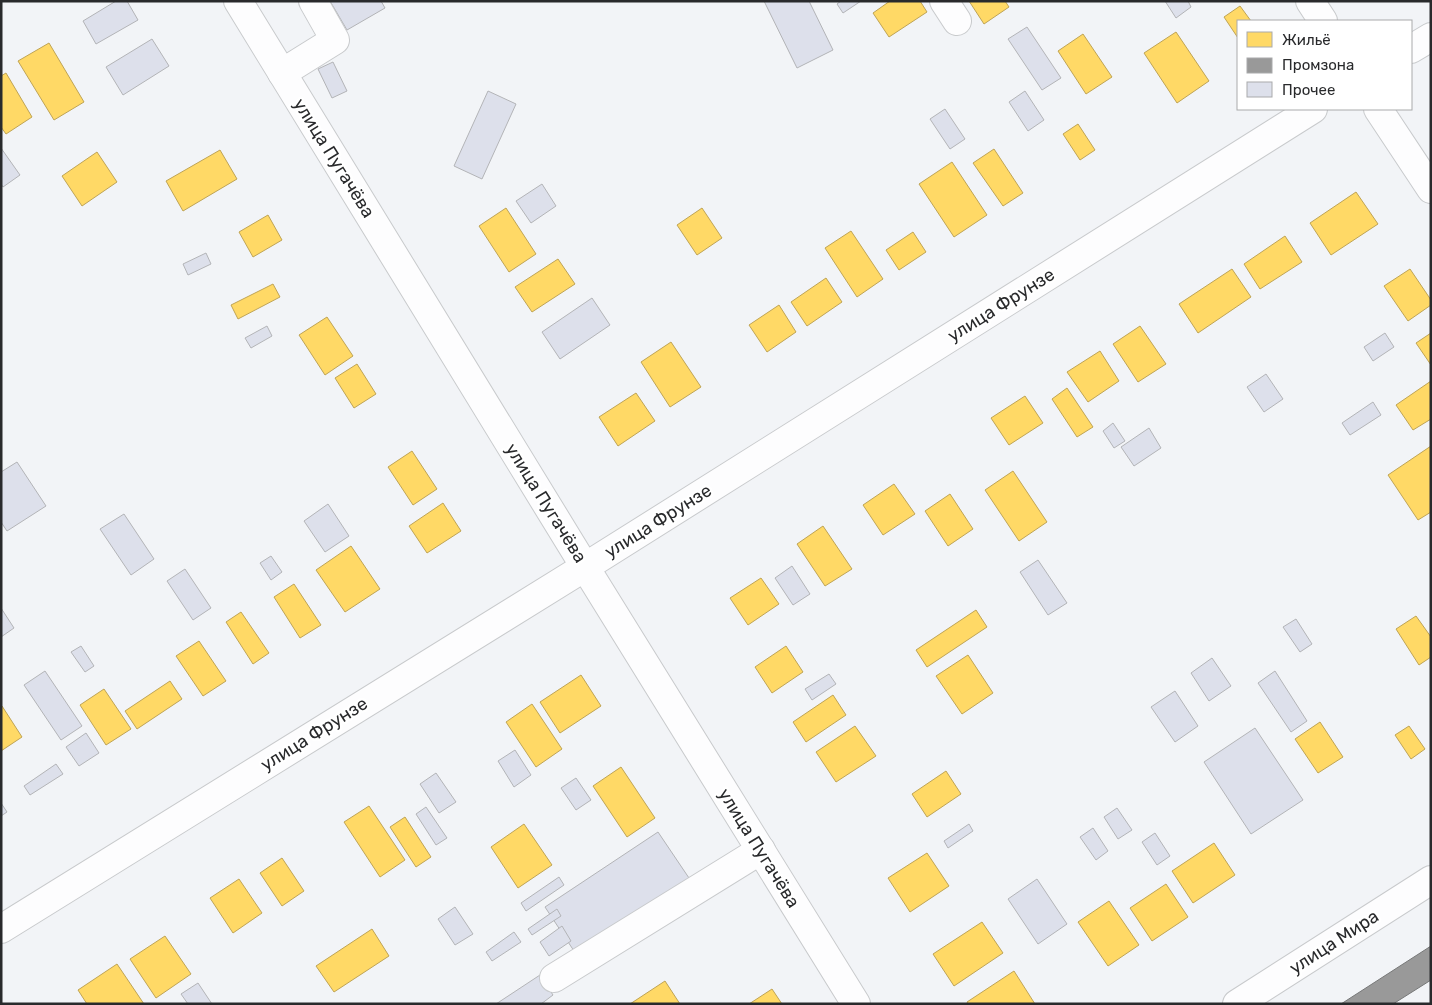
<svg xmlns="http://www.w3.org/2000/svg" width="1432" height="1005" viewBox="0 0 1432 1005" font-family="Rubik,sans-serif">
  <rect width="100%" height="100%" fill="#f2f4f7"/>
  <g fill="#ffd966" stroke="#bfa455">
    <polygon points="890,1 920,1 927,12 889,37 873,13"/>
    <polygon points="969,1 1005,1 1009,7 984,24"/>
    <polygon points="1240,6 1251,21 1238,21 1238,38 1224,17"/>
    <polygon points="1176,32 1209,81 1177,103 1144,53"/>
    <polygon points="1083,34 1112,77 1086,94 1058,51"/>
    <polygon points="49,43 84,102 54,120 18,61"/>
    <polygon points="6,73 32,117 6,134 1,127 1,76"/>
    <polygon points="1078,124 1095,150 1080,160 1063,134"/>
    <polygon points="994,149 1023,193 1003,206 973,163"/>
    <polygon points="220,150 237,179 183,211 166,181"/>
    <polygon points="97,152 117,182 82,206 62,176"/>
    <polygon points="952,162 987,215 954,237 919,184"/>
    <polygon points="1356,192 1378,224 1331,255 1310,223"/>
    <polygon points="506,208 536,254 509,272 479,226"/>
    <polygon points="702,208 722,238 697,255 677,225"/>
    <polygon points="268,215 282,240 253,257 239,232"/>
    <polygon points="851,231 883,279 857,297 825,248"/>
    <polygon points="913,232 926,252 899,270 886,250"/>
    <polygon points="1285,236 1302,262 1260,289 1244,264"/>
    <polygon points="558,259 575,284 532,312 515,287"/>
    <polygon points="1232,269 1251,297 1198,333 1179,304"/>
    <polygon points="1410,269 1431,300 1431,305 1408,321 1384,286"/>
    <polygon points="826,278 842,302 807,326 791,302"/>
    <polygon points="273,284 280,297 238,319 231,305"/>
    <polygon points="779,305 796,332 767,352 749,325"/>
    <polygon points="327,317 353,356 325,375 299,335"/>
    <polygon points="1140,326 1166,364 1138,382 1113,344"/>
    <polygon points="1431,333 1431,365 1416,343"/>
    <polygon points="671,342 701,387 670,407 641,362"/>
    <polygon points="1100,351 1119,381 1088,402 1067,372"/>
    <polygon points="357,364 376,394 354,408 335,378"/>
    <polygon points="1431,381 1431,419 1413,430 1396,405"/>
    <polygon points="1067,388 1093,427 1077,437 1052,399"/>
    <polygon points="636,393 655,421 618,446 599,417"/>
    <polygon points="1025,396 1043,423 1009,445 991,418"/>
    <polygon points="1431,446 1431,512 1418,520 1388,475"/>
    <polygon points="412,451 437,489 413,505 388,467"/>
    <polygon points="1013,471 1047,522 1019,541 985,490"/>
    <polygon points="894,484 915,514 883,535 863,505"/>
    <polygon points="950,494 973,529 948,546 925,511"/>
    <polygon points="443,503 461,531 427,553 409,526"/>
    <polygon points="823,526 852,569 825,586 797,544"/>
    <polygon points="351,546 380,589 345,612 316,570"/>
    <polygon points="761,578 779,604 748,625 730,598"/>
    <polygon points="294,584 321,625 300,638 274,597"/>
    <polygon points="976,610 987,627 927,667 916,650"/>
    <polygon points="241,612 269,653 253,664 226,622"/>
    <polygon points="1416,616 1431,637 1431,657 1419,665 1396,629"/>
    <polygon points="199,641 226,681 203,696 176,656"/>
    <polygon points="786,646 803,672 772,693 755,667"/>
    <polygon points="968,655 993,693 962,714 936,676"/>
    <polygon points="581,675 601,706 560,733 540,702"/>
    <polygon points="170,681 182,699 137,729 125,711"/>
    <polygon points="104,689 131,729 106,745 80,705"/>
    <polygon points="833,695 846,715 806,742 793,722"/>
    <polygon points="532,704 562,749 536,767 506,722"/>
    <polygon points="2,706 22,737 1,751 1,707"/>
    <polygon points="1320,722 1343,757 1318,773 1295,739"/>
    <polygon points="855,726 876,756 836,782 816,752"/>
    <polygon points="1409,726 1425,749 1411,759 1395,735"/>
    <polygon points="621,767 655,818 627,837 593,786"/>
    <polygon points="946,771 961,794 927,817 912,794"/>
    <polygon points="369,806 405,860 380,877 344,822"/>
    <polygon points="405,817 431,857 416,867 390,827"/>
    <polygon points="524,824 552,865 518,888 491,847"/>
    <polygon points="1214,843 1235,875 1193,903 1172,871"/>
    <polygon points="927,853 949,886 910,912 888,878"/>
    <polygon points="282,858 304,891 282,906 260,873"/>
    <polygon points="239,879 262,913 233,933 210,898"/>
    <polygon points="1166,884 1188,917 1152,941 1130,908"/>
    <polygon points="1109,901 1139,945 1108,966 1078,922"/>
    <polygon points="982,922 1003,953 954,986 933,954"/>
    <polygon points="372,929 389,956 334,992 316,966"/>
    <polygon points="165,936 191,974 156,998 130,959"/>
    <polygon points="117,964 144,1004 87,1004 78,990"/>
    <polygon points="1014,971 1035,1004 968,1004 967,1002"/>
    <polygon points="665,981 680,1004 630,1004"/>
    <polygon points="772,989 782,1004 749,1004"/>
  </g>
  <polygon fill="#999" stroke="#777878" points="1431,946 1431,980 1393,1004 1341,1004"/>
  <g fill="#dde0eb" stroke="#b3b4b7">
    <polygon points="116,1 127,1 138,20 96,44 83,21"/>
    <polygon points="330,1 381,1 385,8 347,30"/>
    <polygon points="764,1 809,1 833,50 797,68"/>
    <polygon points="841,1 861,1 843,13 837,4"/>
    <polygon points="1165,1 1188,1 1191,7 1176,18"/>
    <polygon points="1027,27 1061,78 1042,90 1008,39"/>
    <polygon points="152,39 169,66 123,95 106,67"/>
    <polygon points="333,62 347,91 332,98 318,69"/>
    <polygon points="488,91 516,104 482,179 454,166"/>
    <polygon points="1025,91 1044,120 1028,131 1009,102"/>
    <polygon points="945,109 965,139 950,149 930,119"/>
    <polygon points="1,148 20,175 3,187 1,184"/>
    <polygon points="542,184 556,206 531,223 516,201"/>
    <polygon points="206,253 211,264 188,275 183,264"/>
    <polygon points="592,298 610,325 560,359 542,332"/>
    <polygon points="267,326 272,336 251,348 245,338"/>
    <polygon points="1385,333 1394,347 1373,361 1364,347"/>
    <polygon points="1266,374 1283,399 1264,412 1247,387"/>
    <polygon points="1373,402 1381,415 1350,435 1342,423"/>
    <polygon points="1113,423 1125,441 1114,448 1103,431"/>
    <polygon points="1149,428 1161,448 1134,466 1121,447"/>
    <polygon points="17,462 46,506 7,531 1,522 1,472"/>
    <polygon points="328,504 349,536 325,552 304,521"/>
    <polygon points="124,514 154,559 131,575 100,529"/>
    <polygon points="271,556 282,572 271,580 260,563"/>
    <polygon points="1038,560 1067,603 1048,615 1020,572"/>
    <polygon points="792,566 810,594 793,605 775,578"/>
    <polygon points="185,569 211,608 193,620 167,581"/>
    <polygon points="1,608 14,628 1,637"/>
    <polygon points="1296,619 1312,644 1300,652 1283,627"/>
    <polygon points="81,646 94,666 85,672 71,652"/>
    <polygon points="1212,658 1231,686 1209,701 1191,673"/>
    <polygon points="45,671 82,726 61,740 24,685"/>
    <polygon points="1275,671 1307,721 1291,732 1258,683"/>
    <polygon points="829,674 836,684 812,700 805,689"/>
    <polygon points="1175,691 1198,726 1175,742 1151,707"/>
    <polygon points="1255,728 1303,800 1251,834 1204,762"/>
    <polygon points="86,733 99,753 79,766 66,747"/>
    <polygon points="515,750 531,775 514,787 498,761"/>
    <polygon points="56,764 63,774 30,795 24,786"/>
    <polygon points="436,773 456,802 439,813 420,784"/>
    <polygon points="576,778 591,800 576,810 561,788"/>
    <polygon points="1,803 7,812 1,816"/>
    <polygon points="426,807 447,838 436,845 416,814"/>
    <polygon points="1117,808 1132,830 1118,839 1104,817"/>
    <polygon points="969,824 973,831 948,848 944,841"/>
    <polygon points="1093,828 1108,851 1096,860 1080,837"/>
    <polygon points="658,832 689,878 576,954 545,907"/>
    <polygon points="1155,833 1170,856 1157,865 1142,842"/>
    <polygon points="559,877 564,885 526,911 521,903"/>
    <polygon points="1037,879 1067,924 1038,944 1008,899"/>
    <polygon points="455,907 473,934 455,945 438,919"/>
    <polygon points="557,909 561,916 532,935 528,929"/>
    <polygon points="562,926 571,941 549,956 540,942"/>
    <polygon points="514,932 521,942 492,961 486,952"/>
    <polygon points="540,975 553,995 541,1004 496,1004"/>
    <polygon points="198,983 212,1004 188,1004 181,994"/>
  </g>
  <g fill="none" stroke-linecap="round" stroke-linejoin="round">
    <g stroke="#c8cacc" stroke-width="30">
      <g id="minor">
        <polyline points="238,1 585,567 856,1004"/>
        <polyline points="944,1 957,21"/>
        <polyline points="1310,1 1323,21"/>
        <polyline points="1411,49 1431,37"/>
        <polyline points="282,73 335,40 313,1"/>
        <polyline points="1378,109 1431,189"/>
        <polyline points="1,929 585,567 1313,109"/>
        <polyline points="554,978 761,850"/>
      </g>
    </g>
    <g stroke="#c8cacc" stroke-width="30">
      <polyline id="major" points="1237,1004 1431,880"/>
    </g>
    <use href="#minor" stroke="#fdfdfe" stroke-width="28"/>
    <use href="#major" stroke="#fdfdfe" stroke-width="28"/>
  </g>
  <g text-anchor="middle" stroke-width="5" stroke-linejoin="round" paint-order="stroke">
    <g font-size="18" fill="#292a2c" stroke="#fff">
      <text transform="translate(334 158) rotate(58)" y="6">улица Пугачёва</text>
      <text transform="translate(1001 305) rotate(-32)" y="6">улица Фрунзе</text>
      <text transform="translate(546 503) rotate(58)" y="6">улица Пугачёва</text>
      <text transform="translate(658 521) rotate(-32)" y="6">улица Фрунзе</text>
      <text transform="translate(314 734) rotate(-32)" y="6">улица Фрунзе</text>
      <text transform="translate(759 848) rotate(58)" y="6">улица Пугачёва</text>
      <text transform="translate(1334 942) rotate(-33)" y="6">улица Мира</text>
    </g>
  </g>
  <rect width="1432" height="1005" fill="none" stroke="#292a2c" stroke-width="5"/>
  <rect x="1237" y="20" width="175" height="90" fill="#ffffff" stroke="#a9aaab"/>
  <rect x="1247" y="32" width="25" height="15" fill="#ffd966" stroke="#a9aaab"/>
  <text x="1282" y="45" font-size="15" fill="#292a2c">Жильё</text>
  <rect x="1247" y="58" width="25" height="15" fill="#999999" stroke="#a9aaab"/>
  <text x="1282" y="70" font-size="15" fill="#292a2c">Промзона</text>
  <rect x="1247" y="82" width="25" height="15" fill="#dde0eb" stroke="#a9aaab"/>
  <text x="1282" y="95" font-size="15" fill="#292a2c">Прочее</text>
</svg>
